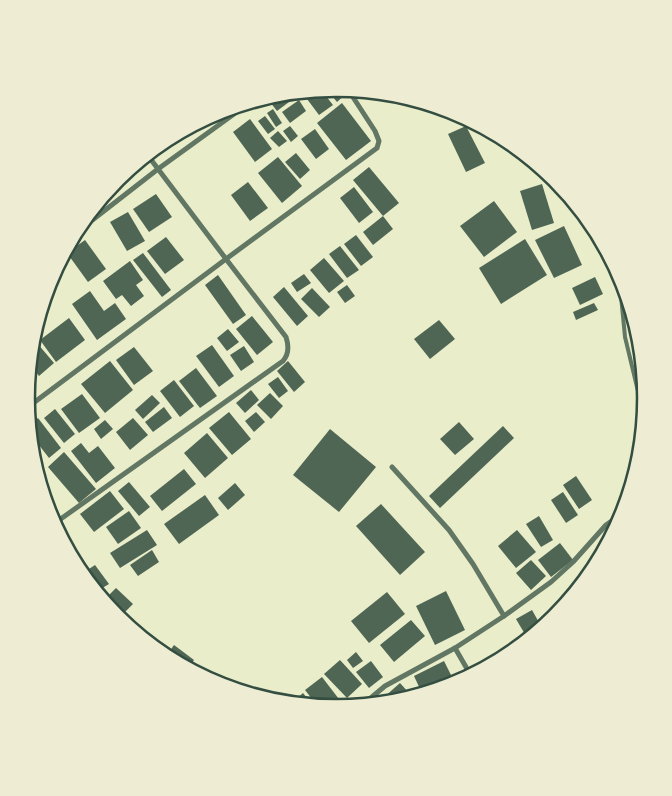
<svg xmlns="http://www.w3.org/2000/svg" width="672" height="796" viewBox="0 0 672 796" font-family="'IBM Plex Sans',sans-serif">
  <rect width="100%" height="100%" fill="#e9edc9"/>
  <g fill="#4f6655">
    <polygon points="336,88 344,90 347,93 337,102 327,90"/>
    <polygon points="322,91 333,105 319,115 304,95"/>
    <polygon points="297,96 277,111 270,102 272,101"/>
    <polygon points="299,100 306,111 290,123 282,112"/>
    <polygon points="342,103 371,141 346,160 317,123"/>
    <polygon points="273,109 282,123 276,127 267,113"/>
    <polygon points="265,116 275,129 268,134 258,121"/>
    <polygon points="250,119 272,149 255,162 233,132"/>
    <polygon points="290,126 298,136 291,142 283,131"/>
    <polygon points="466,126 485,163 466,172 448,134"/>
    <polygon points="315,129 329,149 316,159 301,139"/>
    <polygon points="278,131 287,141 279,147 270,138"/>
    <polygon points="296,153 310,170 300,179 285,162"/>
    <polygon points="278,157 302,186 282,203 258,173"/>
    <polygon points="369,167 399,203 383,216 353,180"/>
    <polygon points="248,182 268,208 250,221 231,195"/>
    <polygon points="542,184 554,223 532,230 520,191"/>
    <polygon points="354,187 373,212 359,223 340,198"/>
    <polygon points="156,194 172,217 149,232 133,209"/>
    <polygon points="494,201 517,232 484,257 460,226"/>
    <polygon points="128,212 145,241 127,251 110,222"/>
    <polygon points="383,216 393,229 373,245 363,232"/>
    <polygon points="564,226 582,265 554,278 535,240"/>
    <polygon points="356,235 373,257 361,266 344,244"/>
    <polygon points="166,237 184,260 165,274 147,251"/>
    <polygon points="525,239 547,275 501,304 479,268"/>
    <polygon points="85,240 106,269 88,282 67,253"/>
    <polygon points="340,246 359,270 347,278 329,254"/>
    <polygon points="143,253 171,290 162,297 133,260"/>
    <polygon points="324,258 344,281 329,293 310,270"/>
    <polygon points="130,261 143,280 136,285 144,296 131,306 122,295 116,299 103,281"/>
    <polygon points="304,274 311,283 297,292 291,283"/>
    <polygon points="218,275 246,315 233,324 205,285"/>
    <polygon points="595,277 603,294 580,305 572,288"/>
    <polygon points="347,285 355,296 345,303 337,292"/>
    <polygon points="284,287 308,316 297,326 273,297"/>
    <polygon points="312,288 330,307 319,317 301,299"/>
    <polygon points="90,291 104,311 115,303 126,319 97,340 72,304"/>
    <polygon points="594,303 598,310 576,320 573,312"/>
    <polygon points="252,316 273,342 257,355 236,329"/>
    <polygon points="69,318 85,340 56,362 40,340"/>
    <polygon points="439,320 455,339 430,359 414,339"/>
    <polygon points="228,329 239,342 227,351 217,338"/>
    <polygon points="37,343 54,363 39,376 32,367"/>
    <polygon points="212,345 234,376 219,387 196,356"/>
    <polygon points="244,346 254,362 241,371 230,355"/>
    <polygon points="134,347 153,371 134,385 116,360"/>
    <polygon points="110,361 133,390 105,413 81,384"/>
    <polygon points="288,361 305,382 294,392 277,371"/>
    <polygon points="196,368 217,396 200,408 179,381"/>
    <polygon points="278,377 288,391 279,398 268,384"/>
    <polygon points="174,380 194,406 180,417 160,391"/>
    <polygon points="251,390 259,400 245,413 236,403"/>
    <polygon points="270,393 283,406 271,419 257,405"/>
    <polygon points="82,394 100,418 79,433 61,409"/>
    <polygon points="152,395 160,403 143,419 135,410"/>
    <polygon points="164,407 172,418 153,432 145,422"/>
    <polygon points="55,409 75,434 64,443 44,418"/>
    <polygon points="229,412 251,439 232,455 209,428"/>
    <polygon points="256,412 265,422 254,432 245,421"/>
    <polygon points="38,418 61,448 49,458 35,440 31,423"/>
    <polygon points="133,418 148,435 130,450 116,432"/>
    <polygon points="105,420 113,429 101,439 94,429"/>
    <polygon points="459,422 474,439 455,455 440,439"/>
    <polygon points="503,426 514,438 440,508 429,496"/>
    <polygon points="330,429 376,467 339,512 293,475"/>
    <polygon points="207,433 228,458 205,478 184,453"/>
    <polygon points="81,443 89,453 98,446 115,468 96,483 71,451"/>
    <polygon points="64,452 96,489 79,503 48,467"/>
    <polygon points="184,469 196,484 162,511 150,496"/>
    <polygon points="576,476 592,500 579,509 563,485"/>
    <polygon points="129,482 150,507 139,516 118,491"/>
    <polygon points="235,483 245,495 228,510 218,498"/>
    <polygon points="110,491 124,509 94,532 80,514"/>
    <polygon points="563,492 578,515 566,523 551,500"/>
    <polygon points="205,495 219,515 179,544 164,524"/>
    <polygon points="381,504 425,552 400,575 356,526"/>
    <polygon points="129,511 141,528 118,544 106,527"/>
    <polygon points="539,516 553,540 541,547 526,524"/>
    <polygon points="147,530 157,545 120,568 110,553"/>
    <polygon points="517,530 536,552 516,568 498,546"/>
    <polygon points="560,543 573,560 551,577 538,560"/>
    <polygon points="152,550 159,562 138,576 130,565"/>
    <polygon points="531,560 546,576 531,590 516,573"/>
    <polygon points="95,565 109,584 99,590 86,571"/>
    <polygon points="116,588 133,604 119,618 117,617 105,599"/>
    <polygon points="446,591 465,630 435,645 416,606"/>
    <polygon points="387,592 405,614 369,643 351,621"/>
    <polygon points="532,610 541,626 526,636 516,619"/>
    <polygon points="411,620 425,636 394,662 380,645"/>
    <polygon points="174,645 194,660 190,666 169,652"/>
    <polygon points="356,652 363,661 353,668 347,660"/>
    <polygon points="340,660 362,684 347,698 324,674"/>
    <polygon points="371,661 383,677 369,688 356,672"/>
    <polygon points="444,661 455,683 451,685 421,691 414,676"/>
    <polygon points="322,677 342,703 335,708 316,704 305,690"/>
    <polygon points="400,683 409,693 383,698"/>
    <polygon points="303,693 311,703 295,700"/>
  </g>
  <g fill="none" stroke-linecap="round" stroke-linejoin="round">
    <polyline stroke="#617663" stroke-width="4" points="619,275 625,337 643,412"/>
    <g stroke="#617663" stroke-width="5">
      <polyline points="86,225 158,169 245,106"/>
      <polyline points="28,407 226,259 377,148 379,141 375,131 349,91"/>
      <polyline points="392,467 449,530 473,564 504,616"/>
      <path d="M55,523L283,361C289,354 289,346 286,337L226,259L149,157"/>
      <polyline points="455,648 470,674"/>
      <polyline points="366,702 385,686 455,648 504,616 551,582 573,562 606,525 613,520 622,517"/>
    </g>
  </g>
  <path d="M0 0H672V796H0ZM35 398a301 301 0 1 1 602 0a301 301 0 1 1-602 0Z" fill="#eeecd3" fill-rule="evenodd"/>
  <path fill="none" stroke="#344e41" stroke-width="2.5" d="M35 398a301 301 0 1 1 602 0a301 301 0 1 1-602 0Z"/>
</svg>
